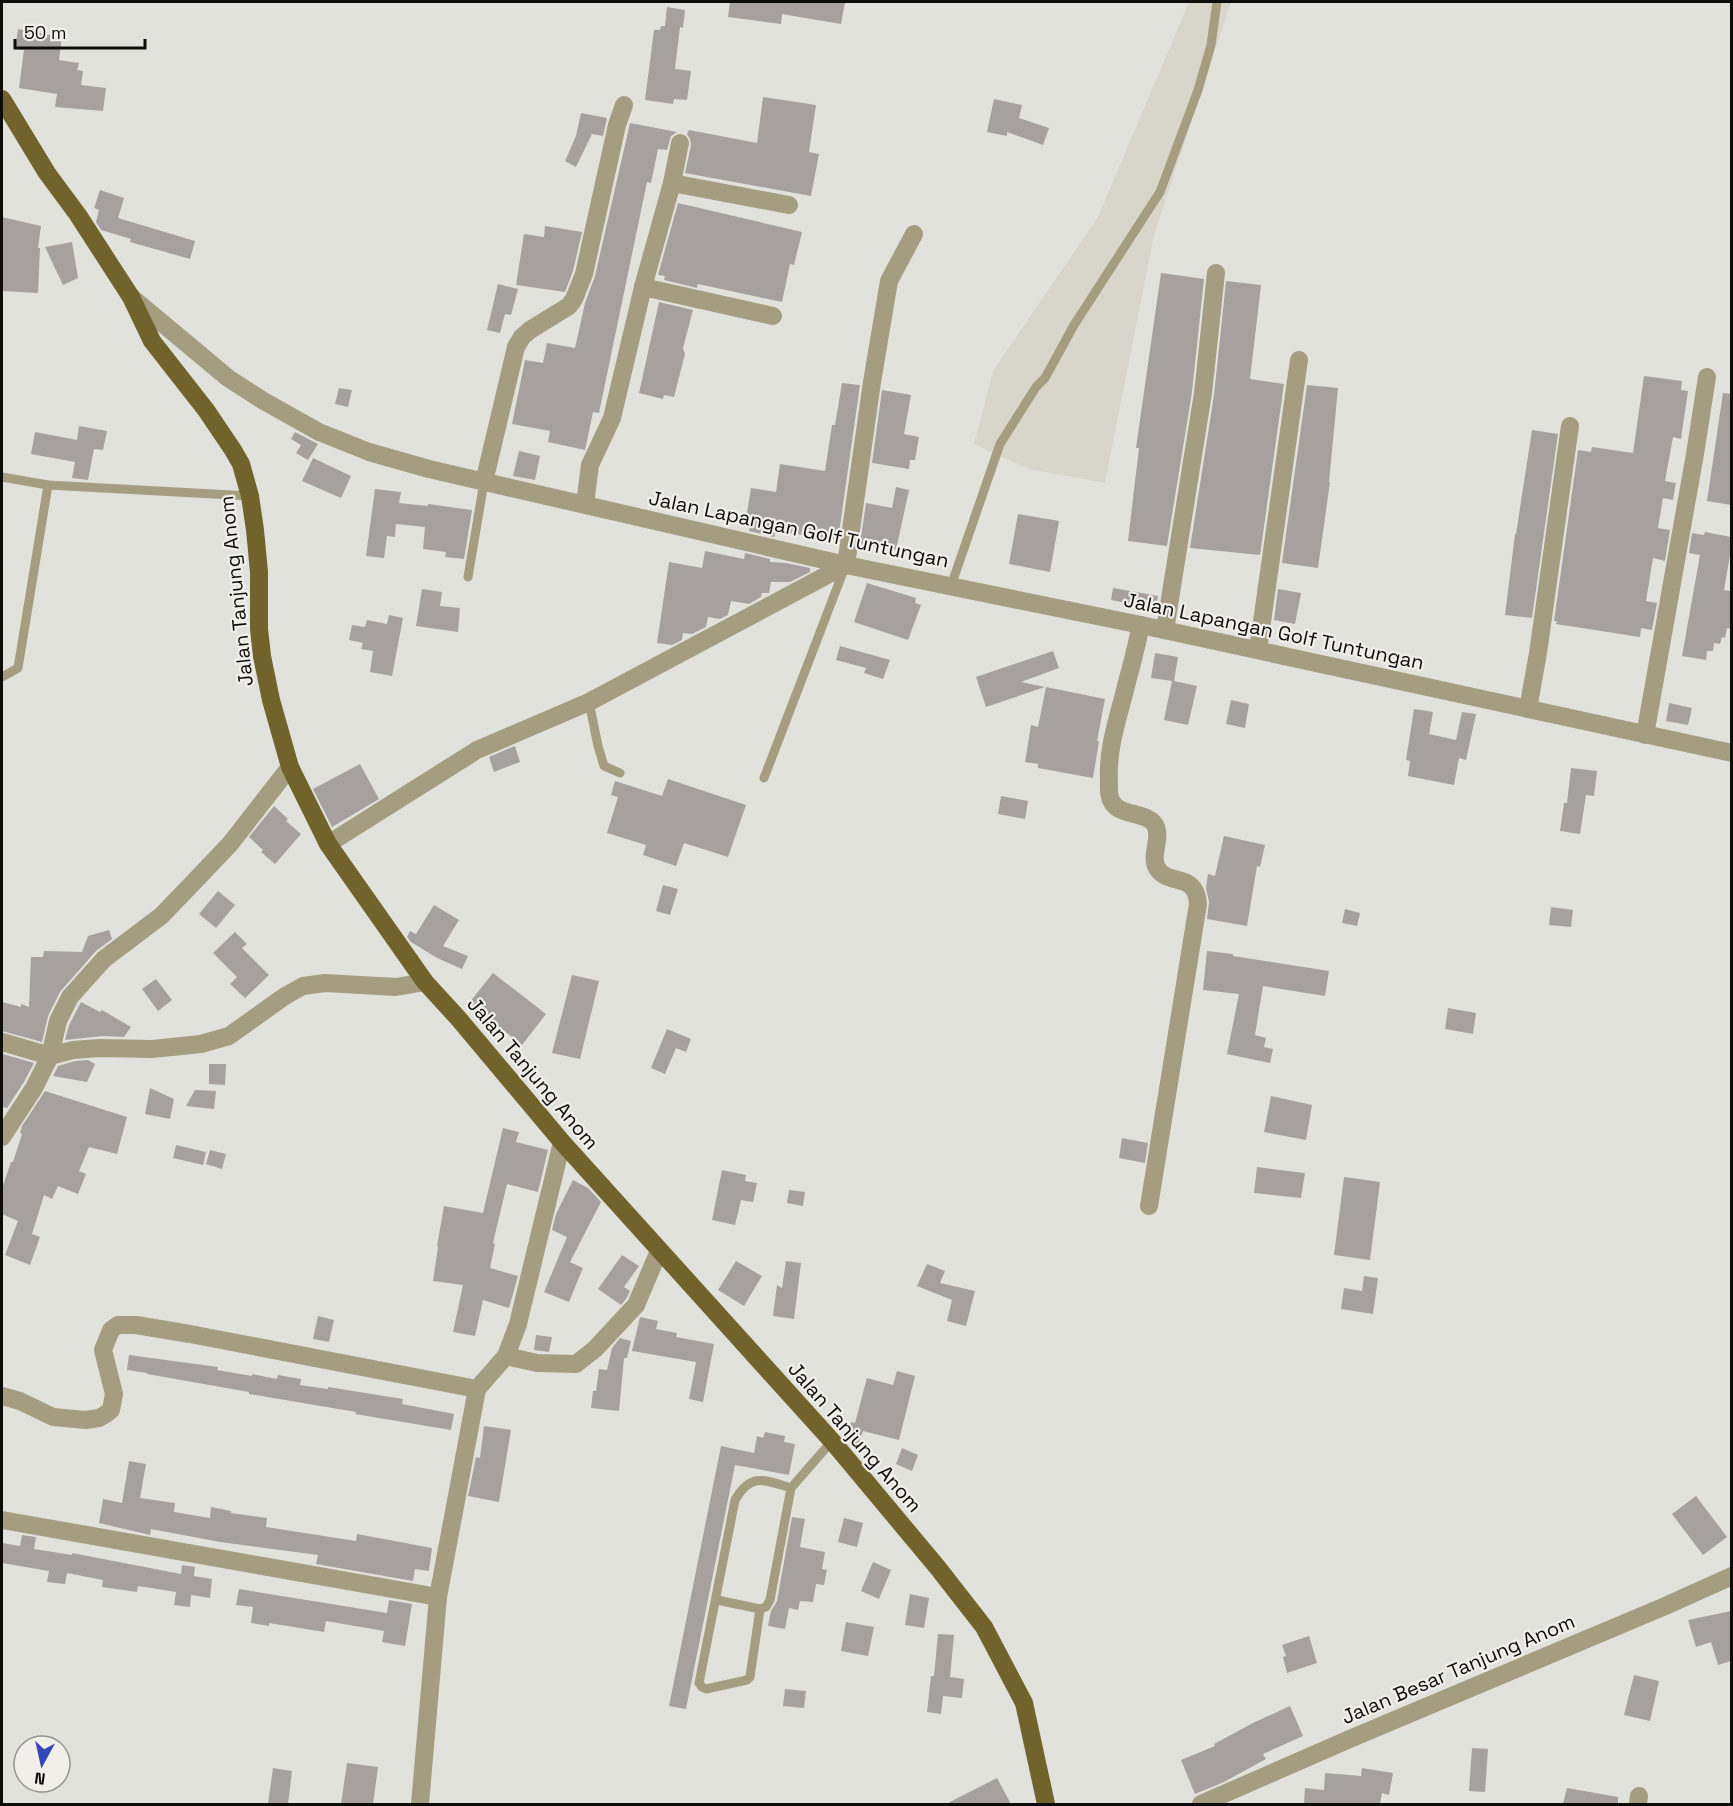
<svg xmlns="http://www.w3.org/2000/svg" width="1733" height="1806" viewBox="0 0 1733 1806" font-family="'Space Grotesk',sans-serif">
  <rect width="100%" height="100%" fill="#e2e2dd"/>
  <polygon fill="#d8d6ca" points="1189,2 1231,2 1154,235 1105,483 1029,469 974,444 993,371 1098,217"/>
  <g fill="#a6a19f">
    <polygon points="730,2 845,2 841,24 782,14 781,24 728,17"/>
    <polygon points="667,7 685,10 683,28 680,27 675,69 691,71 687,100 674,99 673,104 645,100 654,30 660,30 661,26 665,26"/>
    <polygon points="18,29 62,37 59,60 79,63 77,70 83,71 81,85 106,88 103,111 55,107 57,94 19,88 24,50 15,49"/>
    <polygon points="763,97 816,105 809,152 819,154 811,196 685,173 691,145 690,139 687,134 689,130 757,143"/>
    <polygon points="994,99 1022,105 1019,118 1049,128 1043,145 1007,132 1007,136 987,132"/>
    <polygon points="581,113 607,118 603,136 592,134 576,167 565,161 576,136"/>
    <polygon points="630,123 677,132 671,136 667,150 658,149 651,183 647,182 599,413 593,412 585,450 548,442 550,431 512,424 525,360 543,363 547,343 575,348 585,303 595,276"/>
    <polygon points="100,190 124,198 118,218 195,241 190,259 130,242 131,239 101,230 96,222 99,210 94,208"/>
    <polygon points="678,203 802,232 794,265 790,264 782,302 698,284 697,288 664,280 665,276 658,275"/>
    <polygon points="2,217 41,226 38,248 40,248 38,293 2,291"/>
    <polygon points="545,226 582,232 573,271 565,292 516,285 524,234 544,237"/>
    <polygon points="72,242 78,278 63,285 45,247"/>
    <polygon points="1161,273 1204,279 1192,392 1167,546 1128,541 1139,448 1136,448"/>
    <polygon points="1226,281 1261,285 1250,379 1284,384 1260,555 1190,548 1214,395"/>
    <polygon points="498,284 518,289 511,315 505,314 500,333 487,330"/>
    <polygon points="659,302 693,310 683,348 685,354 674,397 664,395 663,399 639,393"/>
    <polygon points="1644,376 1682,381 1681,390 1688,391 1681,439 1673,437 1665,481 1676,483 1673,500 1663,498 1658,528 1670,530 1665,561 1653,558 1646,601 1657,603 1652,630 1641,628 1640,637 1556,624 1557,621 1554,621 1578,450 1591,452 1592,447 1633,453"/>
    <polygon points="842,383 860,385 838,540 776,531 774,537 749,531 750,527 745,526 751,488 776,492 780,464 825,471 832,425 835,425"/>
    <polygon points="1307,385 1338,388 1329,482 1330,482 1318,568 1282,563"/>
    <polygon points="339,388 352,390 348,407 335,404"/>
    <polygon points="882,390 911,395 904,434 919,437 915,460 910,460 909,469 872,463"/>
    <polygon points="1723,393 1731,394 1731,505 1707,501"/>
    <polygon points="79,426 107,431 103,450 94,449 88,480 72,478 75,462 31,454 35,432 77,440"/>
    <polygon points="1532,430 1558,434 1532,618 1505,615 1515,534 1516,534"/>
    <polygon points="295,432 318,444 308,460 296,453 301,445 291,439"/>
    <polygon points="519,451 540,456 535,480 513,476"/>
    <polygon points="313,458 351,476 341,498 302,481"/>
    <polygon points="896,487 909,490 896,550 860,544 866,503 892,508"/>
    <polygon points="375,489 401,492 399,503 428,506 428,504 472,510 464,559 445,557 446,552 423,549 425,527 396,524 395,537 387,536 384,558 366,556"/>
    <polygon points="1018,514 1059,521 1050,572 1009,564"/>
    <polygon points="1705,532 1731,537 1731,549 1724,590 1731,591 1731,629 1727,628 1725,638 1722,637 1720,644 1714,643 1713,651 1707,651 1706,660 1682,656 1700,555 1689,553 1692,533 1704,535"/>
    <polygon points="705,551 744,559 745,553 770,559 770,562 786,563 810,568 810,572 790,582 771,582 769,593 762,593 761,597 749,604 731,601 728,615 720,619 708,617 706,627 692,634 683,633 682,640 672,645 657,643 669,562 702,568"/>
    <polygon points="867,583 916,598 915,603 921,605 908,640 854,622"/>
    <polygon points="1113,588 1158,596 1156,609 1111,600"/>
    <polygon points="422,589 442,592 440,606 460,608 458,632 416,626"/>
    <polygon points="1278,589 1301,593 1295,624 1274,620"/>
    <polygon points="389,615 403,618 392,676 370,672 373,651 361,649 363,643 349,640 352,625 365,627 367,620 387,624"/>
    <polygon points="840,646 890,660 883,679 864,673 866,668 836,660"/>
    <polygon points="1053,651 1059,668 1021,682 1045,687 986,707 976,677"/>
    <polygon points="1155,653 1178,657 1174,681 1197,686 1188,725 1164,720 1172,681 1151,678"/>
    <polygon points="1046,687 1105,699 1097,741 1099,741 1093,778 1038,768 1038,764 1025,762 1031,725 1038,727"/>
    <polygon points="1231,700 1249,704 1245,728 1226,724"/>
    <polygon points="1669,703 1692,708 1688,725 1666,721"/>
    <polygon points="1414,709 1433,712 1429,734 1456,740 1462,712 1476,714 1466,760 1459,758 1454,785 1408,776 1410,761 1406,760"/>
    <polygon points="515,746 520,762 494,772 489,757"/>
    <polygon points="360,764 379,799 332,827 313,789"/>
    <polygon points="1571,768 1597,771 1594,796 1586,795 1580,834 1560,831 1564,803 1567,803"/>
    <polygon points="668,779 746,805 728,857 684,843 676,866 643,855 646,845 607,833 618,797 611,795 615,781 662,796"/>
    <polygon points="1001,796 1028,801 1025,819 998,814"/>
    <polygon points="274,806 288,819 286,821 301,834 275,864 261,852 263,850 249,837"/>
    <polygon points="1224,836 1265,845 1260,867 1257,866 1247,926 1207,919 1209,902 1206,888 1208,874 1215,876"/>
    <polygon points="663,885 678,889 670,915 656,911"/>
    <polygon points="218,891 235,905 216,928 199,914"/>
    <polygon points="434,905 459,920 443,946 468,956 462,969 437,958 411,942 407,937 410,931 416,934"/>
    <polygon points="1551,907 1573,910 1571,927 1549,925"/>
    <polygon points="1345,909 1360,913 1357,926 1342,923"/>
    <polygon points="109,930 112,939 96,951 60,992 48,1016 42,1042 2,1031 2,1002 21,1007 21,1004 29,1007 31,957 43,957 44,951 82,952 88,936"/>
    <polygon points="235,932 247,944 242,948 269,975 245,998 230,984 237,977 213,953"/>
    <polygon points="1207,951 1233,954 1233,956 1329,971 1325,996 1263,986 1255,1035 1266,1038 1264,1047 1273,1049 1270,1063 1227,1054 1239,994 1203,990"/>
    <polygon points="493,973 546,1014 522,1045 469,1003"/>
    <polygon points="572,975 599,981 580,1059 552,1053"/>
    <polygon points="156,979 172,1000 158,1011 142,989"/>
    <polygon points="81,1002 100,1012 102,1010 131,1027 124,1037 103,1036 65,1040 69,1025"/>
    <polygon points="1448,1008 1476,1013 1473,1034 1445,1029"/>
    <polygon points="667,1029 691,1039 686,1052 676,1048 665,1074 651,1068"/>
    <polygon points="3,1054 34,1063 24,1082 7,1108 2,1107"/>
    <polygon points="88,1060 95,1064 87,1082 53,1076 58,1066 75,1061"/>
    <polygon points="209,1064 226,1064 225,1085 209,1084"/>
    <polygon points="150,1088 174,1099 170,1119 145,1114"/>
    <polygon points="195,1090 216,1091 214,1109 186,1106"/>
    <polygon points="45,1091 127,1117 117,1154 89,1147 79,1171 86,1174 78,1194 58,1186 52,1199 44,1195 32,1234 40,1237 30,1265 5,1255 18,1221 2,1214 2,1188 11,1162 13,1162 22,1134 20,1133 22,1126"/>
    <polygon points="1271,1096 1312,1105 1306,1140 1264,1132"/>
    <polygon points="503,1128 519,1132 516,1142 548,1150 538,1192 507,1184 493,1243 495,1244 490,1268 518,1276 509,1308 483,1300 475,1336 453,1332 463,1285 433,1281 438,1247 437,1246 444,1206 483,1213"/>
    <polygon points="1122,1138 1148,1143 1145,1163 1119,1158"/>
    <polygon points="176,1145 206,1152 203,1165 173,1158"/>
    <polygon points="210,1150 226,1154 222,1169 206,1164"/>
    <polygon points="1257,1167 1305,1173 1301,1198 1254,1193"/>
    <polygon points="722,1170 746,1175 745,1181 757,1183 753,1202 741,1200 735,1225 712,1220"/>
    <polygon points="1344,1177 1380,1182 1370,1260 1334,1255"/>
    <polygon points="573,1180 588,1188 601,1202 570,1262 583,1268 569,1302 544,1292 567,1237 552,1230 556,1214"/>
    <polygon points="789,1190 805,1192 803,1206 787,1203"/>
    <polygon points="622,1255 639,1266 624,1287 630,1291 626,1299 621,1305 598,1289"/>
    <polygon points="736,1261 762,1276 744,1306 718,1290"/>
    <polygon points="786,1261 801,1263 794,1319 773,1316 777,1285 782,1288"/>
    <polygon points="927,1264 945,1271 940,1283 975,1291 966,1326 947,1321 952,1300 917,1286"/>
    <polygon points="1364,1276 1378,1278 1373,1314 1341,1309 1344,1288 1362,1291"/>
    <polygon points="318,1316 334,1320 329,1342 313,1339"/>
    <polygon points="640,1317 658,1321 656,1329 677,1333 676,1337 714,1344 703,1402 689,1399 696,1362 632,1351"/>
    <polygon points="536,1335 552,1337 549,1352 534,1350"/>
    <polygon points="620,1338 631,1341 627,1358 624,1358 619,1411 591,1408 593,1391 596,1391 599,1369 607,1370 612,1348"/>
    <polygon points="129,1355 218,1367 217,1370 252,1376 252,1374 277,1379 278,1375 301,1379 300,1385 328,1389 328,1387 403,1399 402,1404 454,1414 451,1430 355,1414 356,1412 249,1394 249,1392 147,1374 147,1373 127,1370"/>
    <polygon points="897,1371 915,1376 899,1440 863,1431 858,1445 846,1440 851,1422 855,1423 867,1378 893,1385"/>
    <polygon points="484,1426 511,1430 499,1502 468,1496 476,1457 480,1458"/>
    <polygon points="765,1432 785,1436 784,1442 795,1444 789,1475 735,1465 686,1709 669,1706 721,1446 754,1453 757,1436 763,1438"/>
    <polygon points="902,1448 918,1455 912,1471 896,1464"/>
    <polygon points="129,1461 146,1464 140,1498 175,1503 174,1512 210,1518 211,1507 231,1511 231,1513 267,1518 266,1527 356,1541 357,1534 432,1548 429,1571 415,1569 413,1581 316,1564 318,1555 220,1542 151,1529 150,1535 99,1523 103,1499 122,1503"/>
    <polygon points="1696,1496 1727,1537 1703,1555 1672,1514"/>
    <polygon points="792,1517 805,1519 800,1547 825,1552 822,1569 827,1570 824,1585 816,1584 813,1602 800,1601 798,1610 789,1608 785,1629 768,1626 771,1611 777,1601"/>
    <polygon points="844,1518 863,1523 857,1547 838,1542"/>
    <polygon points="22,1535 36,1537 34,1549 72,1555 72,1553 181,1574 182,1565 195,1567 194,1576 212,1579 210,1598 191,1595 190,1607 174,1605 176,1592 138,1586 137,1592 102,1587 103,1580 67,1573 65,1584 47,1582 49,1571 2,1563 2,1543 20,1546"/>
    <polygon points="873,1562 891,1570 879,1599 861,1591"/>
    <polygon points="239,1589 387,1613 389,1600 412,1604 405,1646 382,1642 384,1631 326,1621 324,1632 269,1623 269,1626 251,1623 253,1607 236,1605"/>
    <polygon points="910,1594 929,1598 924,1628 905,1625"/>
    <polygon points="1731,1611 1731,1661 1718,1665 1711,1642 1696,1647 1688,1620"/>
    <polygon points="846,1622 874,1627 868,1656 841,1651"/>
    <polygon points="938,1634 954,1635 950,1677 964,1679 962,1698 943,1696 941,1714 927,1712 931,1676 934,1676"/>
    <polygon points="1309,1636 1317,1663 1287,1673 1283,1657 1286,1656 1282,1645"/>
    <polygon points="1634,1675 1659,1681 1650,1721 1624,1715"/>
    <polygon points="785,1689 806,1691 804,1708 783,1706"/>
    <polygon points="1290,1706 1303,1736 1263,1754 1266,1759 1224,1782 1195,1794 1181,1760 1215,1746 1214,1744 1253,1723"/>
    <polygon points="1472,1748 1488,1749 1485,1792 1469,1791"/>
    <polygon points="347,1763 378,1767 373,1804 341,1804"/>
    <polygon points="273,1768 292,1771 288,1804 268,1804"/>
    <polygon points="1362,1768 1393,1773 1389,1795 1382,1793 1380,1804 1304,1804 1305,1788 1324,1790 1325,1773 1361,1776"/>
    <polygon points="997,1778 1011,1804 946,1804"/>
    <polygon points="1567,1788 1618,1797 1618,1804 1563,1804"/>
  </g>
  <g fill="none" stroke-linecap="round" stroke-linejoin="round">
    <g stroke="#a59d80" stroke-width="9">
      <polyline points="2,477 48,485 250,496"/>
      <polyline points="468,577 484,482"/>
      <polyline points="951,586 1000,444 1036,387 1045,378 1074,325 1160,192 1198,90 1211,45 1217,2"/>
      <polyline points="2,677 18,668 48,485"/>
      <polyline points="589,702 598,746 604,766 620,773"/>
      <polyline points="764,778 845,567"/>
      <polyline points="717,1600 760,1609 766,1607 770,1600 791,1488 832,1441"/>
      <path d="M760,1609L750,1677L747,1680L706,1689L702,1687L699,1683L735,1500C751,1472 765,1480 791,1488"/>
    </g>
    <g stroke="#a59d80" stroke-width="18">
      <polyline points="672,183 789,205"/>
      <polyline points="643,287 773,316"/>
      <polyline points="484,482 516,347 522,337 530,330 569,306 574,299 584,274 617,125 624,105"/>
      <polyline points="585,504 590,465 612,418 643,287 672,183 680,143"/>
      <path d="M1141,625C1137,643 1133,661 1128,678C1120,713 1107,745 1109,781C1109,787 1108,794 1111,800C1118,818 1149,810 1156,827C1161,840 1150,856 1157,868C1168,887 1196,871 1198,904L1149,1206"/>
      <polyline points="1165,630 1203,393 1216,273"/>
      <polyline points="1258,650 1299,360"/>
      <polyline points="1528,709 1538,653 1570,426"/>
      <polyline points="1645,735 1695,454 1707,377"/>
      <polyline points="328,844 477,750 589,702 846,565 872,382 889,281 914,234"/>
      <polyline points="2,1042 50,1056 73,1050 99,1048 152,1049 201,1044 229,1036 285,996 303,986 325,983 396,987 425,982"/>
      <polyline points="2,1137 34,1088 50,1056 58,1021 70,997 104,959 161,916 190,886 230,844 290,767"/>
      <polyline points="506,1356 537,1363 576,1364 595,1349 636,1305 659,1251"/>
      <polyline points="2,1396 20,1401 53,1417 86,1420 99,1418 106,1414 111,1410 114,1394 103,1350 111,1330 118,1325 136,1325 190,1334 477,1389"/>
      <polyline points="2,1520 438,1597"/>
      <polyline points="420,1804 438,1597 477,1389 506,1356 518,1324 562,1142"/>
      <polyline points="1201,1804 1352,1738 1663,1607 1732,1576"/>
      <polyline points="1638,1804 1639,1796"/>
    </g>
    <polyline stroke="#a59d80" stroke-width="18" points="131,297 228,378 262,400 319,432 369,452 429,469 846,565 1141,625 1732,753"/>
    <polyline stroke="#72632c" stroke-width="18" points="2,99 47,173 78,215 131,297 152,341 206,410 233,450 241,464 250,496 255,530 259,572 259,629 262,656 271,700 290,767 328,844 425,982 458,1018 562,1142 832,1441 938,1568 984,1627 1024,1703 1046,1804"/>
  </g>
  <g text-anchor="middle" stroke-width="4.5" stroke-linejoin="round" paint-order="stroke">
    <g font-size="20" fill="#0c0c0a" stroke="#f0efea">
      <text transform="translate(799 529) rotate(12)" y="7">Jalan Lapangan Golf Tuntungan</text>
      <text transform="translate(236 591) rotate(-96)" y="7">Jalan Tanjung Anom</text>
      <text transform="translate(1274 631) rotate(12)" y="7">Jalan Lapangan Golf Tuntungan</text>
      <text transform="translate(533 1073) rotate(50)" y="7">Jalan Tanjung Anom</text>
      <text transform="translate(855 1437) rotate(49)" y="7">Jalan Tanjung Anom</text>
      <text transform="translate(1458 1669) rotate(-23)" y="7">Jalan Besar Tanjung Anom</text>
    </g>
  </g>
  <rect width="1733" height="1806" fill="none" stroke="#0c0c0a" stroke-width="6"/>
  <g transform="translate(42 1764) rotate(188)"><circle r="28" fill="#f0efea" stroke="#959490" stroke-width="1.5"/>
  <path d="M0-4.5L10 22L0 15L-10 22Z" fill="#3546b8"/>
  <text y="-9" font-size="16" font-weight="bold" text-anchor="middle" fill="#0c0c0a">N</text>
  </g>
  <path d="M15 39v9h130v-9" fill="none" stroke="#0c0c0a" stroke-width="3"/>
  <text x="24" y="39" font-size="18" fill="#0c0c0a" stroke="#f0efea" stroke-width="4.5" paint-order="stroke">50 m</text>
</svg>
